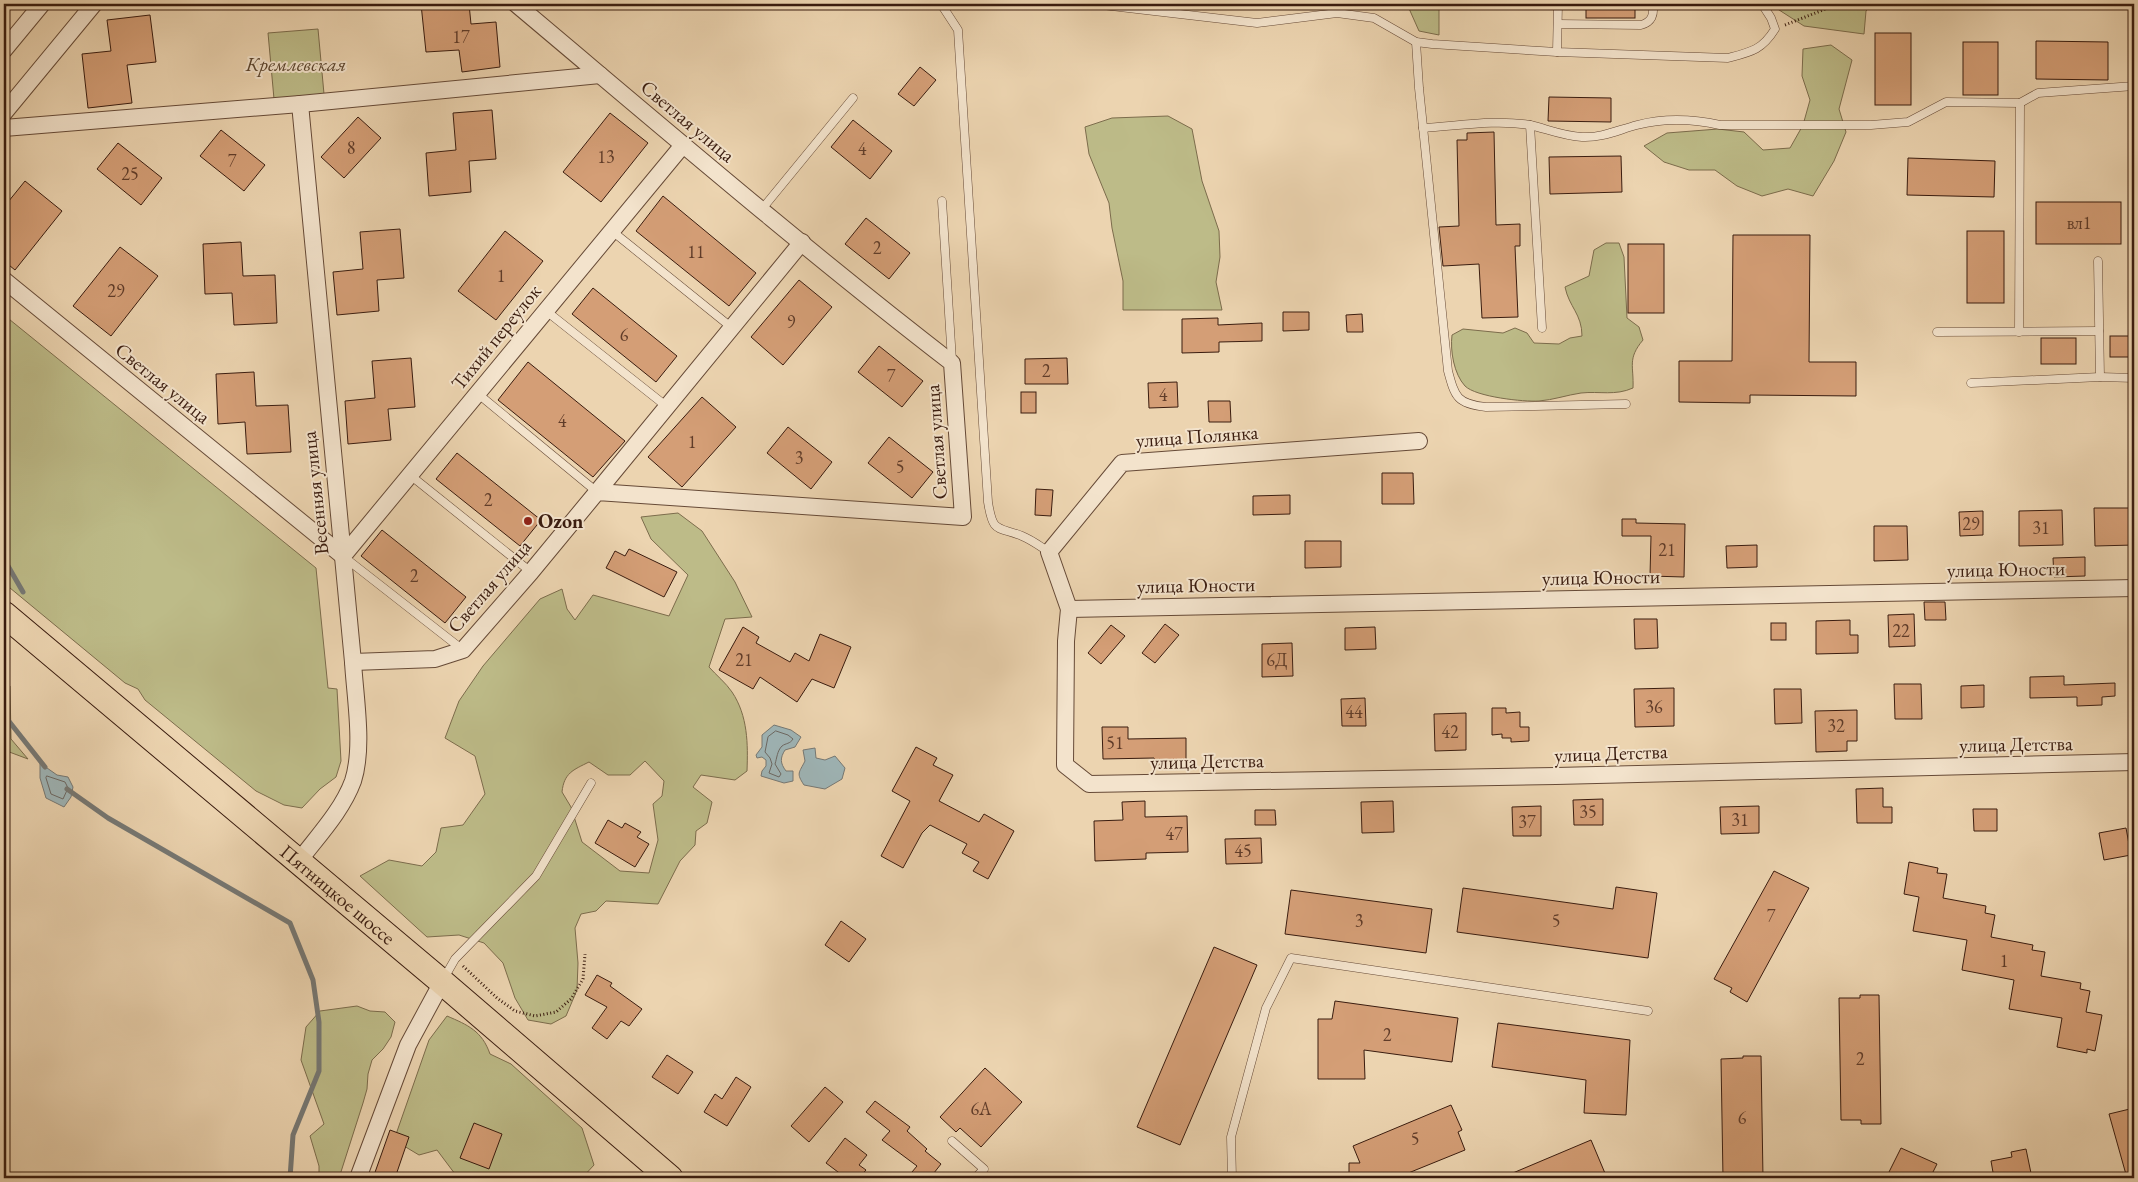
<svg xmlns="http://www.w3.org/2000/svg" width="2138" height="1182" viewBox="0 0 2138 1182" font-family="'EB Garamond',serif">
  <rect width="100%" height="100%" fill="#ecd4b0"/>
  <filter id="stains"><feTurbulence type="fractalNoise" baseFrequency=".004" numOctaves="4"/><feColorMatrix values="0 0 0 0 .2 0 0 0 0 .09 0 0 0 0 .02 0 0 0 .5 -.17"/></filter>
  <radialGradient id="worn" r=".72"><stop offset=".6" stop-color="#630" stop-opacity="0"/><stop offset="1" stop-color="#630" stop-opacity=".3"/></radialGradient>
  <g fill="#bdbb88" stroke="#7c6c4c" fill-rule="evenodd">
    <polygon points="1407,4 1439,4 1439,35 1419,31"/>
    <polygon points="1774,4 1987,4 1871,5 1866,11 1864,34 1804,26 1776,8"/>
    <polygon points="318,29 324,94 274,99 268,33"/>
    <polygon points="1831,45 1852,60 1839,109 1846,132 1834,161 1813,196 1788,189 1762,196 1737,186 1715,170 1689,170 1664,162 1644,146 1667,133 1718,129 1744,132 1763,150 1790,148 1803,125 1810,100 1802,76 1803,49"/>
    <polygon points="1168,116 1192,129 1202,181 1219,231 1220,257 1216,282 1222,310 1123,310 1123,281 1112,228 1109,203 1089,154 1085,127 1112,118"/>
    <path d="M1606,243H1619L1624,257L1627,318L1639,327L1643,340C1627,359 1634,366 1633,388C1615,396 1600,391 1581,393C1567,395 1553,400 1539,401C1524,402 1476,397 1465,386C1454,374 1450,351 1452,335L1463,329L1503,333L1515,328L1527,333L1534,343L1559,344L1570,338L1582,336C1582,314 1569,307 1565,287L1589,276L1594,250Z"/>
    <polygon points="4,315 316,568 328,688 337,689 341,761 336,777 320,789 302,808 284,805 256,791 145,700 138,689 125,683 4,583"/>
    <path d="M678,513L702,531L735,582L752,617L725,619L709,667C716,675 726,683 732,692C748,716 748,744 747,771L735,780L701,775L693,787L712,802L707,823L696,831L695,845L680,861L658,904L606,901L596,911L581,914L575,928L578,963L577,990L566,1016L551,1024L528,1020L515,998L503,963L484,943L459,935L427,937L360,876L389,860L422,866L436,852L441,828L463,825L485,794L475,756L445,738L459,701L483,666L540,599L562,589L567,609L575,620L593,595L669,616L688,575L651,539L641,517ZM645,761L664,781L662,796L653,804L658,840L649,873L620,871L582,842L571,807L562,792C564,773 573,770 589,762L608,775H630Z"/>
    <polygon points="4,680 10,686 11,739 28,759 4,750"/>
    <polygon points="357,1006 370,1011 385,1012 395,1022 391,1037 383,1049 372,1060 368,1074 367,1089 363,1103 339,1178 319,1178 319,1166 310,1136 324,1124 301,1060 306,1027 320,1011"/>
    <path d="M447,1016C468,1025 482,1031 490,1054L511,1064L582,1128L594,1165L582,1178H458L437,1150L419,1155L394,1140L429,1040Z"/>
  </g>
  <g fill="#9eb5b7" stroke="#767874">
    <path d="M774,725L791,730L801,737L795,747L785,750C780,758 780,763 786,771H793V781L784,783L761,776L762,771L766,766V760L762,757L757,758L756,755L762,747V735Z"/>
    <path d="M815,748L816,758L825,760L835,756L845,768L842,779L825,789L804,785C796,773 799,773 805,761L803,750Z"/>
    <polygon points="40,763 57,775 68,777 73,787 71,797 64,807 46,798 40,778"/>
  </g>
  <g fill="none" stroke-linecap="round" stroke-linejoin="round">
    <g stroke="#6c6863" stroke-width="1">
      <path d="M776,731L788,735L793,739C790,744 786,743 782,746C777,751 777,758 775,764L781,774L779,777L769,773L772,764L770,758L765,752L768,737Z"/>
      <polygon points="47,776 65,782 68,788 63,799 51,794 46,778"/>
    </g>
    <g stroke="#767874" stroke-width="5">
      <polyline points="4,559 23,592"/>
      <polyline points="4,715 45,767"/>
      <polyline points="67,789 108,818 290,923 313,980 319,1022 319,1071 293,1135 290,1178"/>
    </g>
  </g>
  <g fill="#d49e76" stroke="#3a1c0f">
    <polygon points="421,4 469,4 471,24 496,22 500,67 462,72 459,50 426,52"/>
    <rect x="1586" y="4" width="49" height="14"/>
    <polygon points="150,15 156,62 127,65 132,103 88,108 82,54 111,51 107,20"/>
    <rect x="1875" y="33" width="36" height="72"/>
    <polygon points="2036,41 2108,42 2108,80 2036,79"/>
    <rect x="1963" y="42" width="35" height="53"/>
    <polygon points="920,67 936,80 914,106 898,94"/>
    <polygon points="1549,97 1611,98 1611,122 1548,121"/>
    <polygon points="492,110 496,159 469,161 471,192 429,196 426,153 456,150 453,113"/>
    <polygon points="610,113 648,143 601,202 563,172"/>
    <polygon points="358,117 381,138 344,178 321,157"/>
    <polygon points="853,120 892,151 870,179 831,147"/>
    <polygon points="221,130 265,165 244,191 200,156"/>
    <polygon points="1494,132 1496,225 1520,224 1520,246 1515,246 1518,317 1482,318 1479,264 1443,266 1439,227 1459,226 1457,140 1467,140 1467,133"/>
    <polygon points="118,143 162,178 141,205 97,169"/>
    <polygon points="1621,156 1622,192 1550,194 1549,157"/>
    <polygon points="1908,158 1995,161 1994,197 1907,195"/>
    <polygon points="25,181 62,211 15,270 4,261 4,207"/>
    <polygon points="663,196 756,273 729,306 636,231"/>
    <rect x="2036" y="202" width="85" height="42"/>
    <polygon points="866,218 910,253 889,279 845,244"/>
    <polygon points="400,229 404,278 377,280 379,311 337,315 333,272 363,269 360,232"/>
    <polygon points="505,231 543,261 496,320 458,291"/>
    <rect x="1967" y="231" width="37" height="72"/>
    <polygon points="1733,235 1810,235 1809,362 1856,362 1856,396 1750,395 1750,403 1679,402 1679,361 1732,361"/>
    <polygon points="241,242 243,276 275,275 277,323 234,325 232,293 205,294 203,244"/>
    <rect x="1628" y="244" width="36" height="69"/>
    <polygon points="120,247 158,276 111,336 73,306"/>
    <polygon points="799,280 832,307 783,365 751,337"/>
    <polygon points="593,288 677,356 656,382 572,314"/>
    <polygon points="1283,312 1309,312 1309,330 1283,331"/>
    <polygon points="1362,314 1363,332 1347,332 1346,315"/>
    <polygon points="1218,318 1218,325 1262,323 1262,341 1219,342 1219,352 1182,353 1182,319"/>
    <rect x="2110" y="336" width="21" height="21"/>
    <rect x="2041" y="338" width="35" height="26"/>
    <polygon points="879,346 923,381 902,407 858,372"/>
    <polygon points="411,358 415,407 388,409 391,440 348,444 345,401 375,398 372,361"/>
    <polygon points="1067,358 1068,384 1025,384 1025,359"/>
    <polygon points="528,362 625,441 593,477 498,400"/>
    <polygon points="254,372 256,406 288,405 291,452 247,454 245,422 218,424 216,374"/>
    <polygon points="1177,382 1178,407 1149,408 1148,383"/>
    <rect x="1021" y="392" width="15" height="21"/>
    <polygon points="702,397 736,427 682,487 648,457"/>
    <polygon points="1208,401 1230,401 1231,422 1209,422"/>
    <polygon points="788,427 832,462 811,489 767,453"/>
    <polygon points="889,437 933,472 912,498 868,463"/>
    <polygon points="457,453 541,520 520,546 436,479"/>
    <polygon points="1382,473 1413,473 1414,504 1382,504"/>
    <polygon points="1036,489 1053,490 1051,516 1035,515"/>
    <polygon points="1290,495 1290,514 1253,515 1253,496"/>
    <polygon points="2094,508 2133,508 2134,545 2095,546"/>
    <polygon points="2062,510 2063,545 2019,546 2019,511"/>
    <polygon points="1983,511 1983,535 1960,536 1959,512"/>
    <polygon points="1622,519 1636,519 1636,523 1685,524 1684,577 1650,576 1651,536 1622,536"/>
    <polygon points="1874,526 1907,526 1908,560 1874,561"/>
    <polygon points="382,530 466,597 445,623 361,556"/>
    <polygon points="1305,541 1341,541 1341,567 1305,568"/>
    <polygon points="1757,545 1757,567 1727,568 1726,546"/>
    <polygon points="629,549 677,572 664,597 606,568 615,551 625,556"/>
    <polygon points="2085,557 2085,576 2054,577 2053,558"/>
    <polygon points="1924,602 1945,602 1946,620 1925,620"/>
    <polygon points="1914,614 1915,646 1889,647 1888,615"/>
    <polygon points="1634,619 1657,619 1658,648 1635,649"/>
    <polygon points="1850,620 1850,635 1858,635 1858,653 1816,654 1816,621"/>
    <rect x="1771" y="623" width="15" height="17"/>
    <polygon points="1165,624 1179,635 1155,663 1142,653"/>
    <polygon points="1111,625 1125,636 1101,664 1088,653"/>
    <polygon points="743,627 759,637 756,643 790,662 795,653 809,661 820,634 851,647 834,688 812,679 797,702 760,677 753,689 719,670"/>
    <polygon points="1375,627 1376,649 1345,650 1345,628"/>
    <polygon points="1292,643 1293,676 1262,677 1262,644"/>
    <polygon points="2064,676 2064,685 2115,683 2115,696 2102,697 2102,705 2077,706 2077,697 2030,698 2030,677"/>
    <polygon points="1894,684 1921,684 1922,719 1895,719"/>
    <polygon points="1984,685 1984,707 1961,708 1961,686"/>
    <polygon points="1674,688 1674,726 1635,727 1634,689"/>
    <polygon points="1774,689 1801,689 1802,723 1775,724"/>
    <polygon points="1365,698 1366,726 1342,726 1341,699"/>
    <polygon points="1492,708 1506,708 1506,713 1520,712 1520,727 1529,727 1529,741 1511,742 1511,738 1502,738 1502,734 1492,735"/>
    <polygon points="1857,710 1857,741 1847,741 1847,751 1816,752 1815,711"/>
    <polygon points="1466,713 1466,750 1435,751 1434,714"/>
    <polygon points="1102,727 1128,727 1128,739 1186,738 1186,765 1154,765 1154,758 1103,759"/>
    <polygon points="916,747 937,758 933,765 953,775 939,801 979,822 984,814 1014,831 988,879 973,871 979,862 962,853 967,844 930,825 922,833 903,868 881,856 910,801 892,791"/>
    <polygon points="1883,788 1883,807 1892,807 1892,823 1857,823 1856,789"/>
    <polygon points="1603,799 1603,825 1574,825 1573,800"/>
    <polygon points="1145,801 1145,817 1187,816 1188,852 1146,853 1146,859 1095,861 1094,821 1123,820 1122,802"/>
    <polygon points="1393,801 1394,832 1362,833 1361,802"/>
    <polygon points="1541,806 1541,836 1513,836 1512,807"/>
    <polygon points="1759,806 1759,833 1721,834 1720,807"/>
    <polygon points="1973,809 1997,809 1997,831 1974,831"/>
    <polygon points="1255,810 1275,810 1276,825 1255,825"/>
    <polygon points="608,820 622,828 625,823 641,832 637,837 649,844 635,867 595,843"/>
    <polygon points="2126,828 2131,855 2104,860 2099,833"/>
    <polygon points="1261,838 1262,863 1226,864 1225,839"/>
    <polygon points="1909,862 1938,868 1937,873 1947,874 1943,898 1986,906 1985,913 1995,915 1991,937 2033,945 2032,950 2045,952 2041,976 2081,983 2080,989 2090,991 2086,1012 2102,1015 2095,1051 2087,1049 2087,1053 2057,1047 2062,1018 2009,1009 2014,980 1962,970 1967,940 1913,931 1919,897 1904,894"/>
    <polygon points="1774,871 1809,888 1747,1002 1730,992 1732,988 1714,979"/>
    <polygon points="1616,887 1657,893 1648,958 1457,932 1463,888 1613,909"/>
    <polygon points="1291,890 1432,909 1426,953 1285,934"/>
    <polygon points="841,921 866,939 849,962 825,945"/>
    <polygon points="1214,947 1257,965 1180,1145 1137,1127"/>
    <polygon points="597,975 612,983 610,986 642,1009 629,1026 621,1021 607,1039 592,1028 607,1007 585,995"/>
    <polygon points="1860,995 1879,995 1881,1124 1861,1124 1861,1120 1841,1120 1839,998 1860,998"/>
    <polygon points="1335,1001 1458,1018 1452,1062 1364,1050 1365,1079 1318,1079 1318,1019 1332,1019"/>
    <polygon points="1498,1023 1630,1040 1626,1115 1584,1113 1586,1080 1492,1067"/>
    <polygon points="667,1055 693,1072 678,1094 652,1077"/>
    <polygon points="1743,1056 1761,1056 1763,1178 1723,1178 1721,1059 1743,1058"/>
    <polygon points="985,1068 1022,1102 981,1147 960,1128 956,1132 940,1117"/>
    <polygon points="736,1077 751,1087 727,1126 704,1112 715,1094 722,1099"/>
    <polygon points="825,1087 843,1102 809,1142 791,1126"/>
    <polygon points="875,1101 910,1127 907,1131 927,1149 925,1151 941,1164 930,1178 907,1178 917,1166 882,1140 890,1131 866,1112"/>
    <polygon points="1451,1105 1462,1130 1458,1132 1465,1150 1396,1178 1349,1178 1349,1163 1360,1163 1353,1146"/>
    <polygon points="2134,1108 2134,1178 2127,1178 2109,1114"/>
    <polygon points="474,1123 502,1134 489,1169 460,1158"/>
    <polygon points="390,1130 409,1137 395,1178 373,1178"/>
    <polygon points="845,1138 867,1155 859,1165 866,1170 859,1178 846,1178 826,1163"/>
    <polygon points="1591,1140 1607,1178 1501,1178"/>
    <polygon points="1901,1148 1937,1164 1930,1178 1886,1178"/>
    <polygon points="2026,1149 2032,1178 1994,1178 1991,1161 2012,1157 2011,1152"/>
  </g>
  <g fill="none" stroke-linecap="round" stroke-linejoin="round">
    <g stroke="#664a37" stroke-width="9">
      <g id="service">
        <path d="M941,4L958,30L988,502C993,534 997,526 1022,536C1032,540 1041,547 1049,552"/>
        <path d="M1094,4L1257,23L1337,13L1374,18L1416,42L1432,44L1557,52L1728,58C1751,52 1762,50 1775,29L1771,18L1762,4"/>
        <path d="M1558,24L1641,25C1652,22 1654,15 1653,4"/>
        <path d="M1416,42L1419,88L1448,371C1455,397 1457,404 1486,407L1626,404"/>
        <polyline points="1557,52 1558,4"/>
        <polyline points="1530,125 1542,328"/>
        <path d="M1423,128C1458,126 1495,119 1530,125C1547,129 1563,136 1582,137C1602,138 1618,130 1637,125C1664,118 1693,119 1720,125H1871L1908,122L1946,102L2020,103L2038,93L2134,86"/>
        <polyline points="942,201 952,361"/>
        <polyline points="762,209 853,98"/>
        <polyline points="612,231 731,327"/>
        <polyline points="2098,261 2100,377"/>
        <polyline points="545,310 666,406"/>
        <polyline points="1937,332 2099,331"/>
        <polyline points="2019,332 2020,103"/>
        <polyline points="1971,383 2100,377 2134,378"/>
        <polyline points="477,393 597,492"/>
        <polyline points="410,475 531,572"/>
        <polyline points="344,557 463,650"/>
        <polyline points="443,980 455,959 536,876 591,783"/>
        <polyline points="952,1141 984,1169 975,1178"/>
        <polyline points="1232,1178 1231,1137 1266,1008 1291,958 1648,1011"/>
      </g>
    </g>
    <g stroke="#664a37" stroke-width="18">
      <g id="minor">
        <polyline points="4,50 42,4"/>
        <polyline points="4,113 94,4"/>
        <polyline points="4,128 300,104 600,75"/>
        <polyline points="4,280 343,556 683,145"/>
        <polyline points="1419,441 1122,463 1049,552 1069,609 1066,641 1065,765 1089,784 1556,776 2134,762"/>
        <polyline points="597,492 802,242"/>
        <polyline points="1069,609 2134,588"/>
        <path d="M353,662L435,659L463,650L531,572L597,492L963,517L952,363C803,248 660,125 516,4"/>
        <path d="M299,861C317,837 342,811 353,781C364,747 355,697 353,662L300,104"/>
        <polyline points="358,1178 408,1045 442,982"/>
      </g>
    </g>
    <g stroke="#3a1c0f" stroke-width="27">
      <g id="primary">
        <path id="s1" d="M4,614L442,982L670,1178"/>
      </g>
    </g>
    <g stroke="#3a1c0f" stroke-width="3" stroke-dasharray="1 2.5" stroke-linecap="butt">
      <polyline points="1785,25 1838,4"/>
      <polyline points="463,966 497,998 515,1011 535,1016 556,1012 571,999 583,979 585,954"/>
    </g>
    <use href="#service" stroke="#f3e3cc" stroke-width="8"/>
    <use href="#minor" stroke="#f3e3cc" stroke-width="16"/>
    <use href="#primary" stroke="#ecd4b0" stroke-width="25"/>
  </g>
  <circle fill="#8f2418" stroke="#f3e3cc" stroke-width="2" cx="528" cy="521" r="5"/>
  <g text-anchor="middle" stroke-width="4" stroke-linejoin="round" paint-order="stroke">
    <g font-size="18" fill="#603c29">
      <text x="461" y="43">17</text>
      <text x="351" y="154">8</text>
      <text x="862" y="155">4</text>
      <text x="606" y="163">13</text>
      <text x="232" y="167">7</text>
      <text x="130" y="180">25</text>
      <text x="2079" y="229">вл1</text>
      <text x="877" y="254">2</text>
      <text x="696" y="258">11</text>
      <text x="501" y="282">1</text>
      <text x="116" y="297">29</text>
      <text x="791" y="328">9</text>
      <text x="624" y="341">6</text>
      <text x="1046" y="377">2</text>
      <text x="891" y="382">7</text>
      <text x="1163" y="401">4</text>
      <text x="562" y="427">4</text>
      <text x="692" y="448">1</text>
      <text x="799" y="464">3</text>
      <text x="900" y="473">5</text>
      <text x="488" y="506">2</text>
      <text x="1971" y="530">29</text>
      <text x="2041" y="534">31</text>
      <text x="1667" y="556">21</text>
      <text x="414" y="582">2</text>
      <text x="1901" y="637">22</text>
      <text x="744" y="666">21</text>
      <text x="1277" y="666">6Д</text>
      <text x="1654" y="713">36</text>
      <text x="1354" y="718">44</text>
      <text x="1836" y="732">32</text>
      <text x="1450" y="738">42</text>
      <text x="1115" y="749">51</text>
      <text x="1588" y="818">35</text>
      <text x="1740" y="826">31</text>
      <text x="1527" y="828">37</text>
      <text x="1174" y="840">47</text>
      <text x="1243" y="857">45</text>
      <text x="1771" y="922">7</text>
      <text x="1359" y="927">3</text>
      <text x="1556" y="927">5</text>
      <text x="2004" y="967">1</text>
      <text x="1387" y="1041">2</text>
      <text x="1860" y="1065">2</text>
      <text x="981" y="1115">6А</text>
      <text x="1742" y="1124">6</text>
      <text x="1415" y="1145">5</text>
    </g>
    <g font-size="20" font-style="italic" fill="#5b442d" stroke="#f3e3cc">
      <text x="296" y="71">Кремлевская</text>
    </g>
    <g font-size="20" fill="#3a1c0f" stroke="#f3e3cc">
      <text transform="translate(688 121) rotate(40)" y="7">Светлая улица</text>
      <text transform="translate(496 337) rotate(-51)" y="7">Тихий переулок</text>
      <text transform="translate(163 383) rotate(39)" y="7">Светлая улица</text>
      <text transform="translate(1197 436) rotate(-4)" y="7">улица Полянка</text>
      <text transform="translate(936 442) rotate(-94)" y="7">Светлая улица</text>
      <text transform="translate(315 493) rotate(-96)" y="7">Весенняя улица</text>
      <text transform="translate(2006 569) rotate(-1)" y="7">улица Юности</text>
      <text transform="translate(1601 577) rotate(-1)" y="7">улица Юности</text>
      <text transform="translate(1196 585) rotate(-1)" y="7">улица Юности</text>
      <text transform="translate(489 586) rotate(-49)" y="7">Светлая улица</text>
      <text transform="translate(2016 744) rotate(-1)" y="7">улица Детства</text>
      <text transform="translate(1611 753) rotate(-2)" y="7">улица Детства</text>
      <text transform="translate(1207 761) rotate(-1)" y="7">улица Детства</text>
      <text dy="7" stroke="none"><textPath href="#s1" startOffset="436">Пятницкое шоссе</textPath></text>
    </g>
    <g font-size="20" font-weight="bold" fill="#3a1c0f" stroke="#f3e3cc" text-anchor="start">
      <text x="538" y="528">Ozon</text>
    </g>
  </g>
  <rect width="2138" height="1182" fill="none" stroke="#ecd4b0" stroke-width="20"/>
  <rect x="5" y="5" width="2128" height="1172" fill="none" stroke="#3a1c0f" stroke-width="2.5"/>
  <rect x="10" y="10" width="2118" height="1162" fill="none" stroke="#3a1c0f"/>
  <rect width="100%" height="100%" filter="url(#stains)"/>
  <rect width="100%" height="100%" fill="url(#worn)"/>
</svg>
